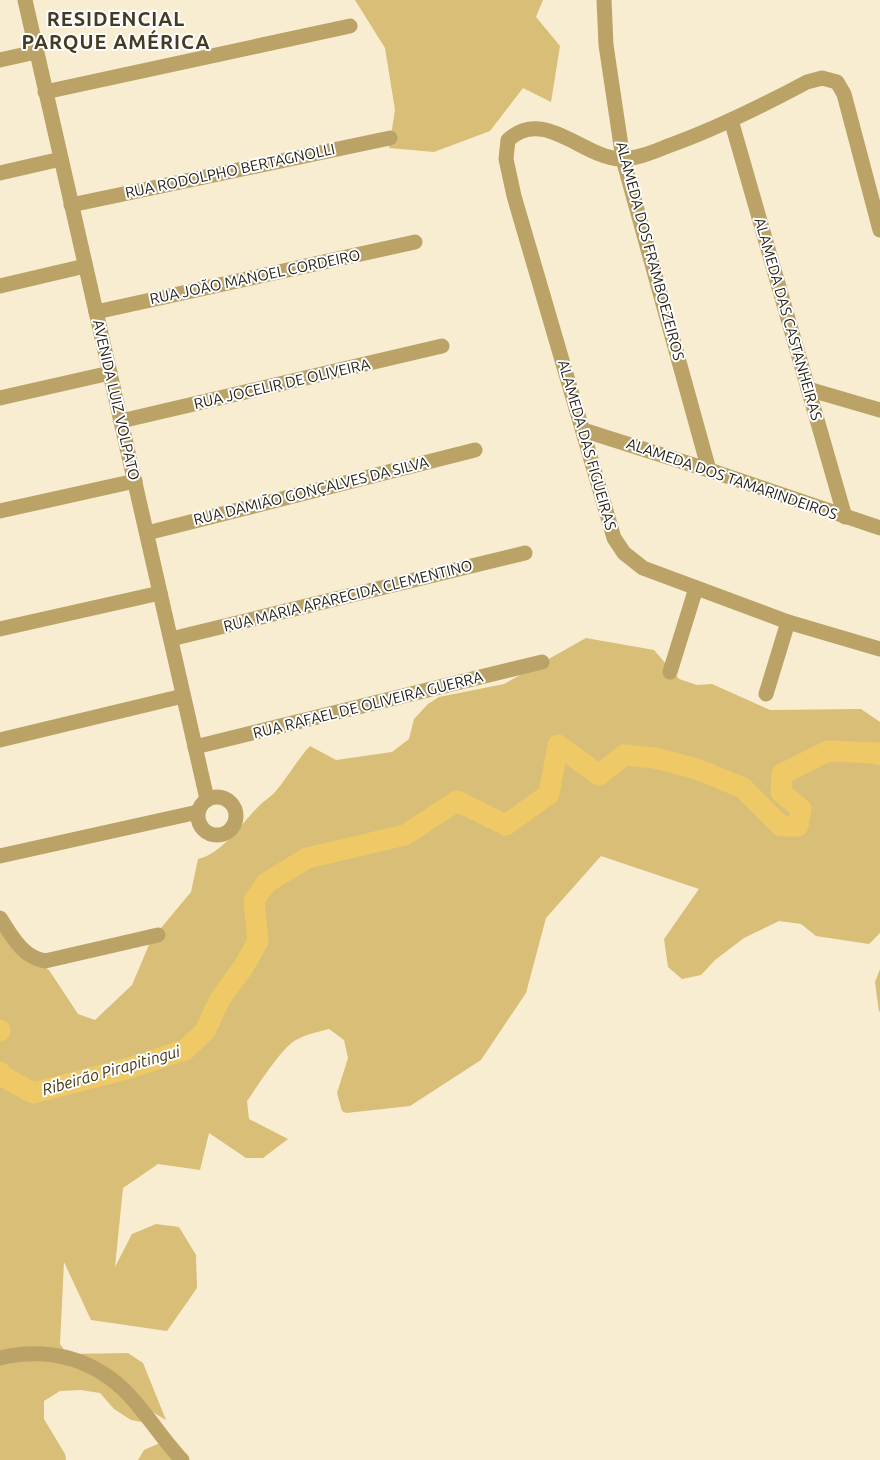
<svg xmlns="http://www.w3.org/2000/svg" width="880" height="1460" viewBox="0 0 880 1460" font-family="Ubuntu,sans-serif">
  <rect width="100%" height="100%" fill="#f8edd1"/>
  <g fill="#d9be77">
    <polygon points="355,0 543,0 536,17 560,46 551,102 523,88 490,131 434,152 389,148 395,110 385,48"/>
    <path d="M586,638L654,650L679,679L697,685L712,684L770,710L861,709L880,722V933L869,944L816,936L801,924L779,921L744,938L715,960L701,975L682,979L668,967L664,939L699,889L601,856L546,918L526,993L481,1060L410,1106L346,1113L342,1111L337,1093L348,1058L344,1040L329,1029C318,1032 306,1034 296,1040C282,1047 257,1087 247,1101L249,1119L288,1139L263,1158H246L209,1133L200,1170L158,1164L123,1188L115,1267L132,1234L156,1224L179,1227L196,1255L197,1288L167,1331L91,1320L64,1262L60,1344L67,1354L128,1353L143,1363L166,1420L144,1407L147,1423L131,1420L114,1409L100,1393L81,1390L60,1391L44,1401V1419L65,1454L66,1460H0V932L49,970L78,1014L95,1020L132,985L151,940L191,892L198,859C222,854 241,824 258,807C263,801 270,798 275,792C288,777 297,760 310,746L336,760L392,752L409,739L414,719L428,704L439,697L504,684Z"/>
    <polygon points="880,969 880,1011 879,1012 875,982"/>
    <polygon points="160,1443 174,1460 138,1460 144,1450"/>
  </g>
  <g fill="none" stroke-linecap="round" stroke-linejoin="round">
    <g stroke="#eec966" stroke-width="21">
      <polyline points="0,1030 0,1031"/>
      <polyline points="0,1072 2,1076 33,1093 126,1069 185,1050 205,1031 220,999 244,966 258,941 254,901 266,883 307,858 405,835 457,801 506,825 549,794 558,745 599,775 624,755 655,758 697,769 743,788 781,826 798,826 801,809 781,792 782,774 828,751 879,753 880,755"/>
    </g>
    <g stroke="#bba367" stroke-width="15">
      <polyline points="25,0 207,799"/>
      <polyline points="604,0 606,45 623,159 709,470"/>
      <polyline points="0,60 36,52"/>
      <polyline points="45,92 350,26"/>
      <polyline points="731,120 845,517"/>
      <polyline points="0,173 61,159"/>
      <polyline points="71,205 390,138"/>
      <path d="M880,230L844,94L837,82L822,78L807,82C762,106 716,129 668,146C653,152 637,159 620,159C582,157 544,107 508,140L506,159L514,196L614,538L624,553L643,568L788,622L880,649"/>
      <polyline points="0,286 85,266"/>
      <polyline points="96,312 415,242"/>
      <polyline points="808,389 880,410"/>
      <polyline points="0,398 110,373"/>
      <polyline points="121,421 442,346"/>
      <polyline points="583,430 709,470 880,528"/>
      <polyline points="0,511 135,481"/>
      <polyline points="147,533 475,450"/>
      <polyline points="0,629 160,593"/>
      <polyline points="171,639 525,553"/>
      <polyline points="670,672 696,588"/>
      <polyline points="766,694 788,622"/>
      <polyline points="0,740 183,696"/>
      <polyline points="195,747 542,662"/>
      <circle cx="217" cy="816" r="19"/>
      <polyline points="0,856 198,812"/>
      <path d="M0,918C12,936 22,957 45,961L158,935"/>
      <path d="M0,1358C45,1347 89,1357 123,1389C145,1410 161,1438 182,1460"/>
    </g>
  </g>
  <g text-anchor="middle" stroke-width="4" stroke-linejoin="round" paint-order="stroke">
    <g font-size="15" fill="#252117" stroke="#fff">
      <text transform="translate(230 171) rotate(-12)" y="5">RUA RODOLPHO BERTAGNOLLI</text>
      <text transform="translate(650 251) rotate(75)" y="5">ALAMEDA DOS FRAMBOEZEIROS</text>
      <text transform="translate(255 277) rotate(-12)" y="5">RUA JOÃO MANOEL CORDEIRO</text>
      <text transform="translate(788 319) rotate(74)" y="5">ALAMEDA DAS CASTANHEIRAS</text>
      <text transform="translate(282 384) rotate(-13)" y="5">RUA JOCELIR DE OLIVEIRA</text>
      <text transform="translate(116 400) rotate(77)" y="5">AVENIDA LUIZ VOLPATO</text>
      <text transform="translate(587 445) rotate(74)" y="5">ALAMEDA DAS FIGUEIRAS</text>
      <text transform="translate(732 479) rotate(19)" y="5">ALAMEDA DOS TAMARINDEIROS</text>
      <text transform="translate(311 491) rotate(-14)" y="5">RUA DAMIÃO GONÇALVES DA SILVA</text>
      <text transform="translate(348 596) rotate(-14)" y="5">RUA MARIA APARECIDA CLEMENTINO</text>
      <text transform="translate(368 705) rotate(-14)" y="5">RUA RAFAEL DE OLIVEIRA GUERRA</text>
    </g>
    <g font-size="16" font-style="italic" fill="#443509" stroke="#fff">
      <text transform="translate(111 1070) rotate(-16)" y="6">Ribeirão Pirapitingui</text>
    </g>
    <g font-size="20" font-weight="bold" letter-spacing="1" fill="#443b25" stroke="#fff">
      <text x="116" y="26">RESIDENCIAL<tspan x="116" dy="23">PARQUE AMÉRICA</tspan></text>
    </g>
  </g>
</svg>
